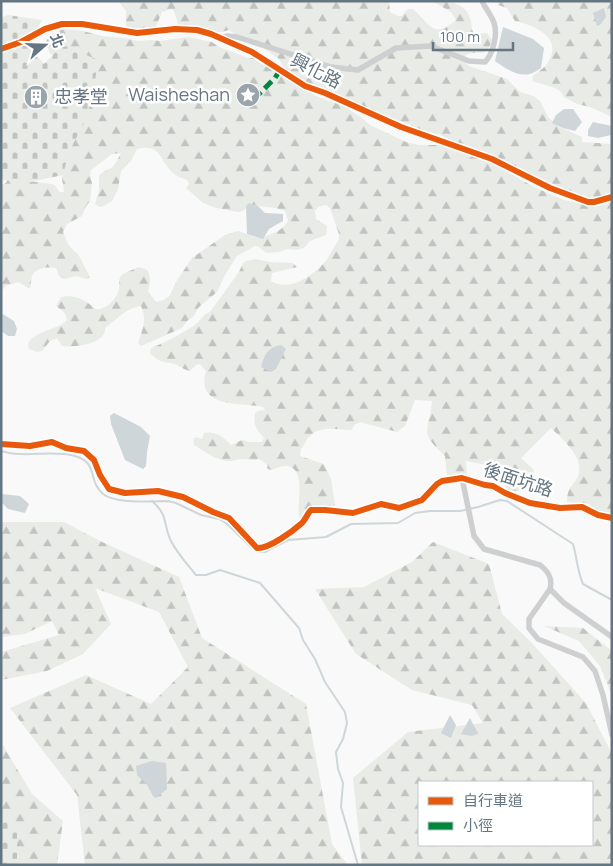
<svg xmlns="http://www.w3.org/2000/svg" width="613" height="866" viewBox="0 0 613 866" font-family="Manrope,'Noto Sans TC',sans-serif">
  <defs>
    <pattern id="forest-firs" width="22" height="20" patternUnits="userSpaceOnUse" patternTransform="scale(1.25)"><rect width="22" height="20" fill="#e8ebe6"/><path d="M5 1l3.5 6h-7zM16 11l3.5 6h-7z" fill="#c0c3c0"/></pattern>
    <pattern id="cemetery-stones" width="16" height="16" patternUnits="userSpaceOnUse" patternTransform="scale(1.25)"><rect width="16" height="16" fill="#e8ebe6"/><path d="M2 7V4a2 2 0 0 1 4 0v3zM10 15v-3a2 2 0 0 1 4 0v3z" fill="#c0c3c0"/></pattern>
  </defs>
  <rect width="100%" height="100%" fill="#f9f9f9"/>
  <g fill="url(#forest-firs)" fill-rule="evenodd">
    <path d="M118,1H389L390,12L398,16H402L408,9H413C430,24 433,40 456,20L451,12L432,1C446,1 466,2 470,18C472,24 471,29 474,34L487,33L492,40C486,60 479,49 465,55L466,63L469,66L507,79L520,92L533,96L540,101L548,117L558,126L582,137V142L612,144V193C605,195 595,199 588,199C569,197 555,182 537,177L440,135L418,129L398,120L372,113L323,89L288,74L279,59L265,49L241,38L229,30L217,33L190,26H181L178,24L174,11L171,9L162,12L155,29L126,28V11Z"/>
    <path d="M497,1H612V117L590,107L577,104L564,97L560,91L555,88L532,81L533,76C537,72 545,68 548,62C564,38 534,25 515,21L507,8L498,5Z"/>
    <path d="M64,29L83,31L102,36L125,38L138,41L151,40L160,41L188,37L212,42L219,47L248,58H254L260,61L316,96L343,106L361,117L370,125L406,142L419,145H438L456,149L494,164L534,187L564,200L596,207L612,202V515L596,511L589,504L567,502C568,486 570,490 577,478C587,459 563,440 551,428L521,458L533,469L535,478L521,491H508L504,485L514,484L523,480L506,469L466,461L467,476L447,477L445,456C418,431 429,433 432,401L415,400L405,426L397,432L360,422L354,425L352,430C337,430 322,425 310,436C305,440 305,446 301,449L300,456L324,464L331,479L335,505L325,508L310,507L299,518C296,505 308,466 285,466C281,466 275,469 270,470L267,468L268,465L259,459C253,461 249,459 243,459C239,459 235,460 231,461C216,462 205,451 194,445L193,439L196,437L202,439L204,433C216,431 223,437 231,445L242,440L249,442H262L264,438C256,428 253,426 255,413L258,411L265,410L263,407C241,402 195,409 206,371L200,364L196,365L190,371C185,370 183,368 179,366C168,360 162,366 150,353L151,348C166,342 181,334 195,325C200,321 203,314 210,312L239,272L243,263L246,261L256,259L269,262L293,263L297,267L272,273L271,281C289,292 311,277 324,263C330,256 334,247 339,239V234L330,208L326,205L318,207L315,211L316,219L327,226L326,235L310,241L304,248L297,250L287,249L279,252L266,253L259,247L255,246L237,256L225,275L217,292L198,308L194,316L187,321L182,328L141,346L138,343C143,329 147,319 141,306C124,309 118,319 105,328C107,344 74,348 62,346L57,338L50,341L42,351L37,352L29,349L28,344C34,330 59,330 67,320C66,313 62,310 56,306L61,297C73,294 87,300 95,309C106,311 118,298 119,288C120,284 118,279 121,276C124,272 134,270 138,267C141,268 144,268 147,270C151,274 150,286 148,291L156,302L164,300L170,295L176,282L192,258L225,235L238,231L259,238C269,235 284,231 288,220L285,211L276,208L249,205L243,211L238,212L216,208L203,203L186,188L189,184L187,180C183,178 177,177 173,173C159,160 161,143 137,149L131,161L121,171L118,189L112,201L104,206L99,207L95,204L99,190V176C103,171 106,171 111,168C116,165 118,158 121,153L112,154L91,170L90,174L92,183L90,201L85,208L82,216L67,224L63,232L68,244L74,251L78,254L90,277L86,279L77,276L64,279L59,276L56,268C47,267 37,267 32,276C31,279 31,285 30,289L18,282L6,286L1,291V185L6,183L8,179C15,180 52,183 54,185C57,187 58,190 59,192H64L62,178L65,151L55,55L50,54L46,41L51,34Z"/>
    <polygon points="1,522 64,522 100,541 179,577 202,638 306,704 332,844 348,865 85,865 77,795 10,708 86,675 151,704 188,667 159,612 95,588 111,624 83,654 47,671 1,680 1,652 59,635 52,621 25,634 1,637"/>
    <path d="M433,542L489,564L502,614L530,641L586,703L612,754V865H362L353,778L408,732L483,723L472,705L412,690L356,654L315,589L364,587L412,562ZM419,782H592V845H419Z"/>
    <polygon points="544,626 583,628 612,651 612,696 600,666 579,641"/>
    <polygon points="1,742 32,794 63,821 57,865 1,865"/>
  </g>
  <g fill="url(#cemetery-stones)">
    <polygon points="8,15 42,20 28,46 44,64 63,45 98,60 93,95 83,125 69,152 63,175 30,182 1,180 1,18"/>
    <polygon points="1,805 17,828 17,865 1,865"/>
  </g>
  <g fill="#ced6d9">
    <polygon points="604,8 606,17 600,25 597,26 593,13"/>
    <path d="M503,27L533,39L544,48L541,68C538,70 533,73 530,74C517,77 505,68 495,61Z"/>
    <polygon points="564,109 573,109 582,122 575,131 563,128 552,123 556,115"/>
    <polygon points="593,122 612,126 611,135 598,138 588,136 588,130"/>
    <polygon points="249,203 258,206 265,213 283,214 283,221 269,229 263,239 247,234 246,206"/>
    <polygon points="1,313 14,321 17,329 15,336 8,336 1,331"/>
    <path d="M281,345L286,349L276,369L271,372L261,367C264,355 268,347 281,345Z"/>
    <polygon points="114,413 141,427 150,436 147,452 146,466 143,469 125,460 111,424 110,416"/>
    <polygon points="2,494 20,496 29,504 25,513 8,509 2,503"/>
    <polygon points="450,715 456,725 451,738 441,733"/>
    <polygon points="470,718 478,734 471,736 461,734"/>
    <polygon points="152,761 166,763 167,789 156,798 153,796 147,785 137,775 136,766"/>
  </g>
  <g fill="none" stroke-linecap="round" stroke-linejoin="round">
    <g stroke="#ced6d9" stroke-width="2">
      <path d="M1,451C8,453 14,454 20,454C38,455 57,451 75,456C99,463 87,480 103,494C115,504 152,501 168,501L176,503L201,515L219,519L226,523L255,551L265,552L288,540L326,537L351,524L398,523L415,513L430,511H460L478,507L500,500L507,501L573,544C577,557 577,570 583,584L612,600"/>
      <path d="M152,501C168,515 163,522 170,539C176,552 187,564 196,575H206L220,570L260,583L299,628L303,640L315,659L325,682L345,712L347,723L343,739L336,752L338,769L343,783L341,807L358,865"/>
    </g>
    <g stroke="#cecfd0" stroke-width="5.5">
      <path d="M220,38L228,36L237,37L331,67L358,70L396,48L431,46L469,61L485,62C493,54 498,34 494,23C492,16 485,8 482,1"/>
      <polyline points="1,49 21,42 45,29 62,24 82,24 137,33 175,29 197,30 211,34 252,52 305,86 325,93 401,127 492,159 550,188 588,202 594,202 612,197"/>
      <path d="M1,444L30,446L52,442L66,448L84,451L94,460L100,475L109,489L125,493L158,491L183,497L213,512L229,518L257,548C269,549 293,531 302,523C306,519 307,514 311,510H325L353,513L381,504L399,508L422,500L437,484L442,481L462,478L485,485L493,486L505,493L530,503L560,508L582,507L598,515L612,518"/>
      <path d="M462,478L474,536L484,549L540,565C548,571 553,578 550,589L564,603L612,637"/>
      <polyline points="550,589 529,619 529,628 538,639 583,657 595,671 603,695 612,735"/>
    </g>
    <polyline stroke="#00873e" stroke-width="5" stroke-dasharray="10 5" stroke-linecap="butt" points="254,99 275,78 280,70"/>
    <g stroke="#fff" stroke-width="9">
      <g id="cycleway">
        <polyline points="1,49 21,42 45,29 62,24 82,24 137,33 175,29 197,30 211,34 252,52 305,86 325,93 401,127 492,159 550,188 588,202 594,202 612,197"/>
        <path d="M1,444L30,446L52,442L66,448L84,451L94,460L100,475L109,489L125,493L158,491L183,497L213,512L229,518L257,548C269,549 293,531 302,523C306,519 307,514 311,510H325L353,513L381,504L399,508L422,500L437,484L442,481L462,478L485,485L493,486L505,493L530,503L560,508L582,507L598,515L612,518"/>
      </g>
    </g>
    <use href="#cycleway" stroke="#e8590c" stroke-width="6"/>
  </g>
  <defs>
    <g id="sight-disc" transform="scale(1.25)"><circle r="9.5" fill="#99a4ac" stroke="#fff"/><path d="M0-6L1.8-2.2L6-1.7L2.9 1.2L3.7 5.4L0 3.3L-3.7 5.4L-2.9 1.2L-6-1.7L-1.8-2.2Z" fill="#fff"/></g>
    <g id="building-disc" transform="scale(1.25)"><circle r="9.5" fill="#99a4ac" stroke="#fff"/><path d="M-4-6H4V6H1V3H-1V6H-4ZM-2.5-4.3h1.7v1.8h-1.7ZM.8-4.3h1.7v1.8H.8ZM-2.5-1h1.7V.8h-1.7ZM.8-1h1.7V.8H.8Z" fill="#fff"/></g>
  </defs>
  <g fill-rule="evenodd">
    <use href="#sight-disc" x="248" y="95"/>
    <use href="#building-disc" x="36" y="97"/>
  </g>
  <g text-anchor="middle" stroke-width="5" stroke-linejoin="round" paint-order="stroke">
    <g font-size="18" fill="#657683" stroke="#fff">
      <text transform="translate(316 71) rotate(27)" y="6">興化路</text>
      <text transform="translate(518 480) rotate(18)" y="6">後面坑路</text>
    </g>
    <g font-size="18" fill="#657683" stroke="#fff" text-anchor="end">
      <text x="230" y="101">Waisheshan</text>
      <text x="54" y="103" text-anchor="start">忠孝堂</text>
    </g>
  </g>
  <rect width="613" height="866" fill="none" stroke="#657683" stroke-width="5"/>
  <rect x="418" y="781" width="175" height="65" fill="#ffffff" stroke="#c1c8cd"/>
  <rect x="428" y="797" width="25" height="8" fill="#e8590c" stroke="#c1c8cd"/>
  <text x="463" y="806" font-size="15" fill="#657683">自行車道</text>
  <rect x="428" y="822" width="25" height="8" fill="#00873e" stroke="#c1c8cd"/>
  <text x="463" y="831" font-size="15" fill="#657683">小徑</text>
  <g transform="translate(45 45) rotate(70)" stroke="#ffffff" stroke-width="4" paint-order="stroke">
  <path d="M0-4L9 19L0 12L-9 19Z" fill="#657683"/>
  <text y="-8" font-size="14" font-weight="bold" text-anchor="middle" fill="#657683">北</text>
  </g>
  <path d="M433 42v8h80v-8" fill="none" stroke="#657683" stroke-width="2.5"/>
  <text x="440" y="42" font-size="15" fill="#657683" stroke="#ffffff" stroke-width="4" paint-order="stroke">100 m</text>
</svg>
